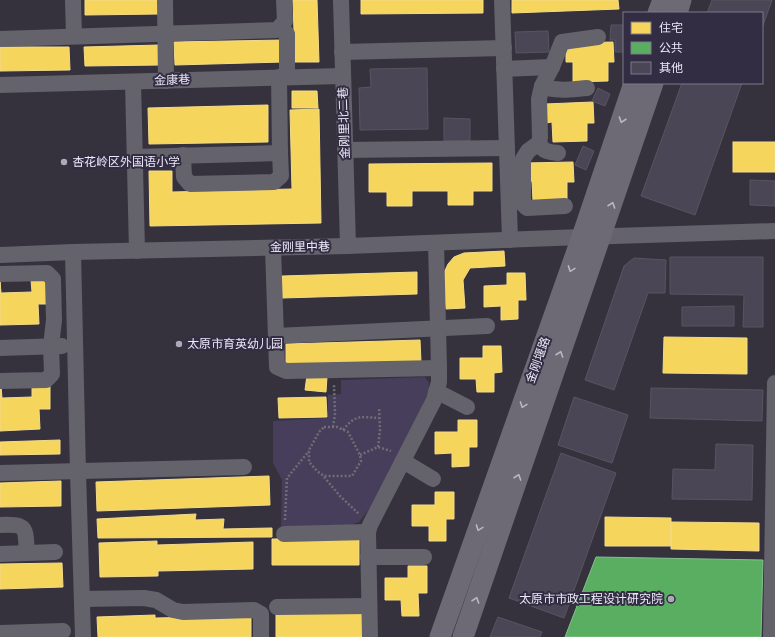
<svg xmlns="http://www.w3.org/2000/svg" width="775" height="637" viewBox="0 0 775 637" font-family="'Titillium Web','Noto Sans SC',sans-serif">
  <rect width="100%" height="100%" fill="#35323e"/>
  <polygon fill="#463e5b" points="425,377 429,383 428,393 421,408 370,508 359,522 348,526 281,526 282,480 273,463 273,421 328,418 328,395 341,394 341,380"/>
  <g fill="#f6d55c" stroke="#f3db8b">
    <polygon points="85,0 160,0 160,14 85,15"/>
    <polygon points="293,0 317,0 319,62 295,62"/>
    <polygon points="361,0 483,0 483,13 361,14"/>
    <polygon points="512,0 618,0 619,9 512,13"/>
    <polygon points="283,40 283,62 175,65 174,42"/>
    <polygon points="613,42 614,62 608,62 608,81 573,82 573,62 566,62 566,43"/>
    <polygon points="159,45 160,65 85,66 84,47"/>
    <polygon points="0,47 69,47 70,70 0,71"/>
    <polygon points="292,91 317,91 318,108 292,108"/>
    <polygon points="593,102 594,123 587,123 587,141 553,142 552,122 546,123 545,104"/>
    <polygon points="268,105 268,142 149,144 148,108"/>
    <polygon points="319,109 321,223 150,226 149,171 172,171 172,192 292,189 290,110"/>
    <rect x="733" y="142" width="42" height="30"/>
    <polygon points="573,162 574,182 567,182 567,200 533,201 532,181 526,182 525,163"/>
    <polygon points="492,163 492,191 473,191 473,205 448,205 448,191 412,191 412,206 387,206 387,192 369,192 369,164"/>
    <polygon points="504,251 505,266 470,268 463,280 465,308 446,309 443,275 448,264 454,257 464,253"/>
    <polygon points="417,272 417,294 282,298 282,276"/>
    <polygon points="507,273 525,273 526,300 518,300 518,319 501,320 501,306 484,307 484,286 507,285"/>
    <polygon points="31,280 49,280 49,304 38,304 39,324 0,325 0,281 1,293 32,292"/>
    <polygon points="664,337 747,338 747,374 663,373"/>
    <polygon points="420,340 421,362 286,366 286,344"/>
    <polygon points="483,346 501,346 502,372 494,373 494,392 477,392 476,379 460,379 460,358 483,358"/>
    <polygon points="307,375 327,377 326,392 305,390"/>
    <polygon points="50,385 50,409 39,409 40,429 0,431 0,386 1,386 2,398 32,397 32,386"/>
    <polygon points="326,397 327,417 279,418 278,398"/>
    <polygon points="458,420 477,420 477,447 469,447 469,466 452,467 452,453 435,454 435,432 458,432"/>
    <polygon points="60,440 60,454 0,455 0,442"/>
    <polygon points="269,476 270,505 97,511 96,482"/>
    <polygon points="61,481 61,506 0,507 0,483"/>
    <polygon points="435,492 454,492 454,519 446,519 446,541 429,541 429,526 412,526 412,505 435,505"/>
    <polygon points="196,514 195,520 224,519 223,529 272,528 272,537 98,538 97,519"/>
    <polygon points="605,517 671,518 671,546 605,546"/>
    <polygon points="671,522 759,523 759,551 671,549"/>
    <polygon points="359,538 359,565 272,565 272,539"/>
    <polygon points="157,541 157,545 253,542 253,569 158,571 158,576 100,577 99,543"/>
    <polygon points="62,563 63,587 0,589 0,564"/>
    <polygon points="408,566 427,566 427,593 418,593 419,616 402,616 401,600 385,600 385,578 408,578"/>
    <rect x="276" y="612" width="87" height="25"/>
    <polygon points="155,615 155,618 251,616 251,637 98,637 97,617"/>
  </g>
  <polygon fill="#5aae61" stroke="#86c08e" points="596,557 763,560 761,637 565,637"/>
  <g fill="#4b4656" stroke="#57555f">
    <polygon points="712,0 772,0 762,28 762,13 707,13"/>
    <polygon points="611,25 624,25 624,52 615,52 615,40 610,40"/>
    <polygon points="548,31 549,52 516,53 515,32"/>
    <polygon points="427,68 428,129 360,130 359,88 371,87 370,69"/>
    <polygon points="682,83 742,83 695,215 641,196"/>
    <polygon points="598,88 610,94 605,106 592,101"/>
    <polygon points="444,118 470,119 470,141 444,141"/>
    <polygon points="583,146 594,151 586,170 575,165"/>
    <polygon points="750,180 775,181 775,206 750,205"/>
    <polygon points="670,257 763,257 763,327 743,327 744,295 670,294"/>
    <polygon points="634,258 666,260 665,293 648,293 614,390 585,380 624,266"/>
    <polygon points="734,306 734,326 682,326 682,307"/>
    <polygon points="651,388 763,390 762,421 650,418"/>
    <polygon points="574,397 628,415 612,463 558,445"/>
    <polygon points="716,444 753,445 752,500 672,499 673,469 715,470"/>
    <polygon points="561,453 616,473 564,618 509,598"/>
    <polygon points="498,617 542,632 540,637 490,637"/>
  </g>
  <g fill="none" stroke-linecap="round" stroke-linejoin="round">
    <g stroke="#6f6d75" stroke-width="2.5" stroke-dasharray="2 2" stroke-linecap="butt">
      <polygon points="324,427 337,427 348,432 360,455 361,461 352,476 324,476 317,471 309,462 309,450 319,432"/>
      <polyline points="333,427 335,414 334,385"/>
      <path d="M343,430C356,414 360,417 379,418"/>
      <polyline points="378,447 380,430 379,407"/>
      <polyline points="360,455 378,447 391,451"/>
      <polyline points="324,477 340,496 359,514"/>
      <polyline points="285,520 287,478 309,451"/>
    </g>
    <g stroke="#64626a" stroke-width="16">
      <polyline points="73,0 74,36"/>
      <polyline points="165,0 166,81"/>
      <polyline points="341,0 348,246"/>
      <polyline points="502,0 510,240"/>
      <polyline points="281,26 287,34 287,77"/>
      <polyline points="0,39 277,30 285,21 284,0"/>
      <polyline points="342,52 504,48"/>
      <polyline points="504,69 552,67"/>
      <polyline points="133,82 137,251"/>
      <polyline points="0,85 343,76"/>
      <path d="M542,86C557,92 572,89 587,88"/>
      <path d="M539,143C543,152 549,152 558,153"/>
      <polyline points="345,150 507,148"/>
      <polyline points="183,155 184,177 190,184 274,182 281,176 280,153"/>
      <polyline points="135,157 280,153 279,77"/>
      <polyline points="565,206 527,208 523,204 523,159 528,151 539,143 540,137 539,99 542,86 552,67 562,42 598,37"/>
      <polyline points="273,248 277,367 286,371 439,368"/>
      <polyline points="73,252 78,472 83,637"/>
      <polyline points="0,255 73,252 348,246 582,237 775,231"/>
      <polyline points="0,274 47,273 53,279 54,320 51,346 52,374 46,380 0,381"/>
      <polyline points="276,336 487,326"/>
      <polyline points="0,348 62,346"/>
      <polyline points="436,391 467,407"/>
      <polyline points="403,461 433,479"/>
      <polyline points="0,473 244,467"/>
      <path d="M0,525C28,524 25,527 27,553"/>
      <polyline points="284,534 368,532"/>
      <polyline points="0,554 55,552"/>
      <polyline points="368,557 424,557"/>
      <polyline points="82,599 144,598 156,600 173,610 183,612 254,610 261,614 261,637"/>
      <polyline points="277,607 369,606"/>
      <polyline points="0,633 63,631"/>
      <polyline points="370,637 368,532 370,525 434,400 439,382 439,368 436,243"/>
      <polyline points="771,637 775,383"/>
    </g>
    <g stroke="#6d6a75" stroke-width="21">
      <polyline points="658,13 663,0"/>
      <polyline points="677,13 681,0"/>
      <polyline points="440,637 582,237 634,83"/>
      <polyline points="463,637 653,83"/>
    </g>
  </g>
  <defs><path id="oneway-chevron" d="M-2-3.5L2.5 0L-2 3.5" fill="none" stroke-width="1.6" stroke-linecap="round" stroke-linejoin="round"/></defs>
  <g stroke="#bab6c4">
    <use href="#oneway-chevron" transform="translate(622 120) rotate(109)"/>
    <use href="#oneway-chevron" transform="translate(612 205) rotate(-71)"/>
    <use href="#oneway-chevron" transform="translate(571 269) rotate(110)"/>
    <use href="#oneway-chevron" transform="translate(560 354) rotate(-71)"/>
    <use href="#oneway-chevron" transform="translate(523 405) rotate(110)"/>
    <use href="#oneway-chevron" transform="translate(518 477) rotate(-71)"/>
    <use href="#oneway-chevron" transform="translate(479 528) rotate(110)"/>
    <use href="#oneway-chevron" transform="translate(476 600) rotate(-71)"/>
  </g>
  <g fill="#ada9b7" stroke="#332d43" stroke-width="1.5">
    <circle cx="64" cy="162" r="4"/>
    <circle cx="179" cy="344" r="4"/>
    <circle cx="671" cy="599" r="4"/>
  </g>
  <g text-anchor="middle" stroke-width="4" stroke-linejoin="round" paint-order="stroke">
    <g font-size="12" fill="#ede9f8" stroke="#332d43">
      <text transform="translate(172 80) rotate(-2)" y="4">金康巷</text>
      <text transform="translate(344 123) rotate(-92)" y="4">金刚里北二巷</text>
      <text transform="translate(300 247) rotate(-1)" y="4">金刚里中巷</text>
      <text transform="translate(538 360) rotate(-70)" y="4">金刚堰路</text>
    </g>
    <g font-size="12" fill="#ede9f8" stroke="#332d43" text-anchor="start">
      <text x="72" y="166">杏花岭区外国语小学</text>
      <text x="187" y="348">太原市育英幼儿园</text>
      <text x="663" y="603" text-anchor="end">太原市市政工程设计研究院</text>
    </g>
  </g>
  <rect x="623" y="12" width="140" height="72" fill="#332d43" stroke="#7d788b"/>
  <rect x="631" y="22" width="20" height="12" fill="#f6d55c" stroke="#7d788b"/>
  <text x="659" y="32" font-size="12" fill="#ede9f8">住宅</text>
  <rect x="631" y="42" width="20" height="12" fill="#5aae61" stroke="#7d788b"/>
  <text x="659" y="52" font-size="12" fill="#ede9f8">公共</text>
  <rect x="631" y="62" width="20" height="12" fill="#4b4656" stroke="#7d788b"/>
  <text x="659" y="72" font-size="12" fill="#ede9f8">其他</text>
</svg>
